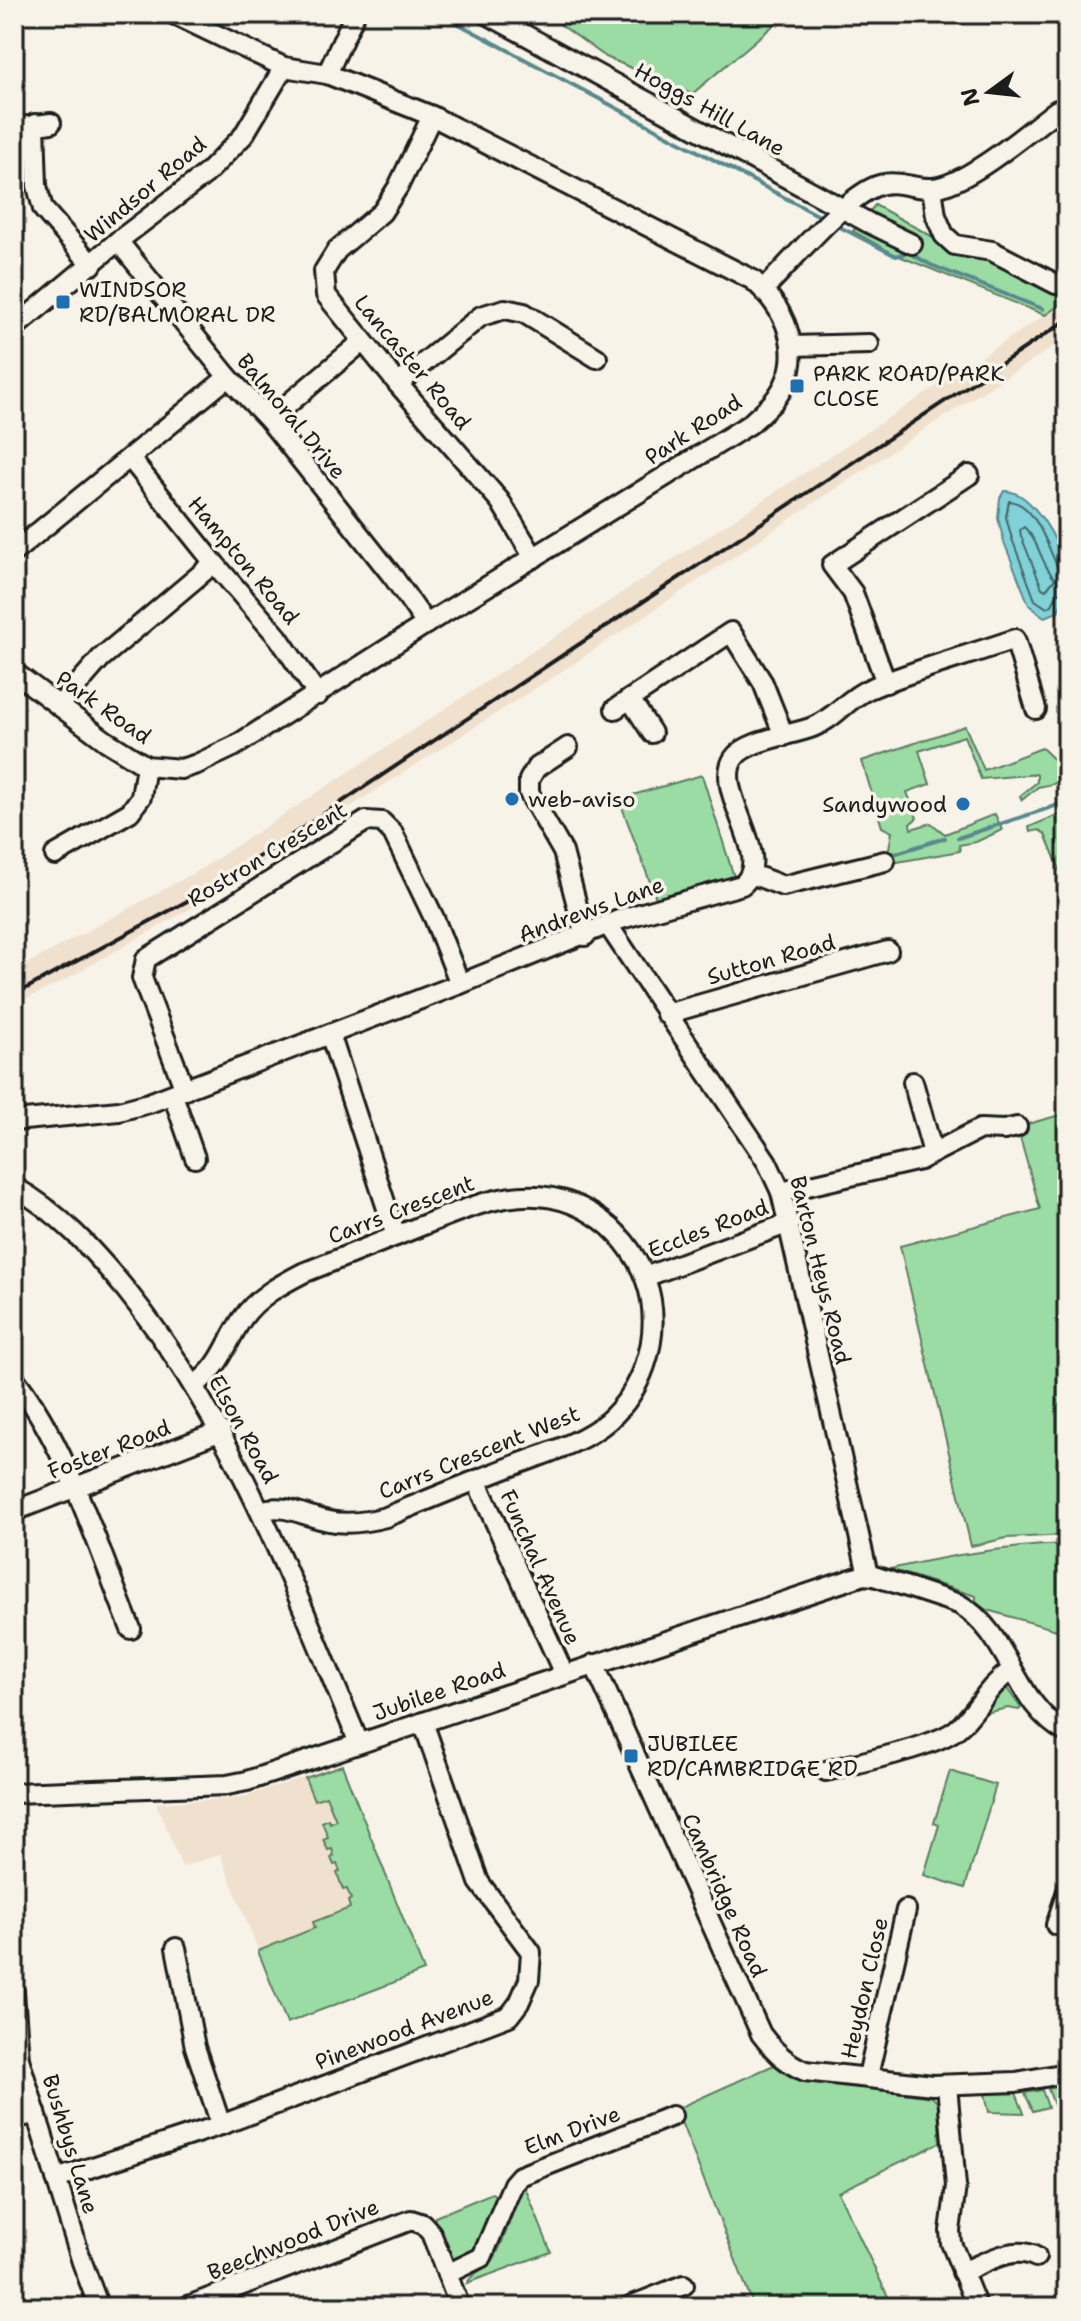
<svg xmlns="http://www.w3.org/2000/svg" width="1081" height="2321" viewBox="0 0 1081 2321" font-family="'Shantell Sans',sans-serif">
  <rect width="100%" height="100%" fill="#f7f3e8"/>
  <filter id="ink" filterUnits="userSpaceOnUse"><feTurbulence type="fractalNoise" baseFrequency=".0125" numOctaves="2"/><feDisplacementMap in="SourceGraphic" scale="16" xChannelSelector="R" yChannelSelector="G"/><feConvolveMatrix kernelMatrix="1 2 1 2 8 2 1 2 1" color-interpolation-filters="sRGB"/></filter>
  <g filter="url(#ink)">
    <g fill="#f0e1ce">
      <polygon points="1067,289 1067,338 928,427 564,670 195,906 61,982 14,1005 14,971 201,869 1045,315"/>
      <polygon points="342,1765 424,1971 287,2023 220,1854 182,1867 156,1803 239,1798"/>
    </g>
    <g fill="#9bdca5" stroke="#5c7c60" stroke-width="2">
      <polygon points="563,14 787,14 692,94 606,57 557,22"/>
      <polygon points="875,205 944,243 1067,289 1067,300 1045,315 894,254 853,231"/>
      <polygon points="965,726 984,770 1042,748 1067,772 1067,781 1038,787 1022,800 1020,796 1037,782 1037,774 981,779 964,736 919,751 930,784 907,792 917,818 910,824 911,829 931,823 945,834 995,814 1002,830 976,842 959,845 960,851 886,864 892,832 882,827 862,761"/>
      <polygon points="702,775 734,877 656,898 619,799"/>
      <polygon points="1067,811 1067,887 1045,834 1039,830 1030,832 1029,827"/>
      <polygon points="1067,1113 1067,1535 1007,1538 971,1546 900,1246 1040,1209 1017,1127"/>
      <path d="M1067,1544V1633L987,1610L976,1603V1596L890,1569C949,1555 1006,1546 1067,1544Z"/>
      <polygon points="1002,1687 1006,1687 1021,1708 1019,1710 1008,1708 981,1714"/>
      <polygon points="342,1765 424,1971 287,2023 258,1951 315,1928 313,1922 350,1908 348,1901 351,1899 347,1889 343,1890 337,1873 340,1871 337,1864 334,1865 331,1858 334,1856 332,1849 328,1850 323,1839 328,1837 322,1822 328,1819 330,1823 336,1820 326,1796 314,1800 305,1778"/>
      <polygon points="950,1771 996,1785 965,1888 924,1875 939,1825 934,1823"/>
      <polygon points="774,2065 792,2078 932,2097 938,2103 940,2143 838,2192 893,2307 754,2307 676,2109"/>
      <polygon points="1065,2085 1067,2102 1054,2105 1048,2089"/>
      <polygon points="1042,2090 1048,2107 1033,2111 1025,2093"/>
      <polygon points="1016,2093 1024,2113 989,2112 985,2094"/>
      <path d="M525,2187L551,2252L467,2283C472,2272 488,2269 495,2257C506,2237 513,2211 521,2189Z"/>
      <polygon points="492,2193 500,2198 476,2254 456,2261 448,2256 434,2223 435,2217"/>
    </g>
    <path fill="#81d2d8" stroke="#59898d" stroke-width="2" d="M1004,491C1032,490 1061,544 1065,568C1068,584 1064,597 1058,612L1044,617L1029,605L1004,542L998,518L1000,498Z"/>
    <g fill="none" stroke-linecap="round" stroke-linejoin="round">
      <g stroke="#446567" stroke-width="2">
        <path d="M1024,527C1039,540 1041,565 1055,579L1046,590L1042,588L1021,536L1020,530Z"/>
        <path d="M1067,570L1057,566C1047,545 1035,503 1009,501L1006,517L1012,539L1035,600L1047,608L1052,605L1058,593L1067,590"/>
      </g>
      <g stroke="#59898d" stroke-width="4">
        <polyline points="440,14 823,218"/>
        <polyline points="834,224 896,256 908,252 931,265 1043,309"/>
        <polyline points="958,838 1067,802"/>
        <polyline points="887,856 945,838"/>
      </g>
      <g stroke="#1c1c1c" stroke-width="24">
        <g id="minor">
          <polyline points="487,14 869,223 912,244"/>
          <polyline points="327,74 355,14"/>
          <polyline points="432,116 398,187 382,212 337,250 324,271 326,295 398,384 500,501 534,558"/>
          <polyline points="35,124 37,186 43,209 92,265"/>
          <polyline points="22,127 51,123"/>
          <polyline points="932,188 936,216 944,235 955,245 992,251 1056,284"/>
          <polyline points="118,241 228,377 269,420 394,578 426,624"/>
          <path d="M764,289C792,261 838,205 872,188C894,177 910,189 932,188C966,186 1029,131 1057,110L1067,124"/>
          <polyline points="14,328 118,241 207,173 243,136 284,67"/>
          <polyline points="792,346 869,344"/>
          <polyline points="398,384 481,316 505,309 524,313 597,358"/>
          <polyline points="269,420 362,342"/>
          <polyline points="130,458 214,563 278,637 318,695"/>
          <polyline points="14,552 228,377"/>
          <path d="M14,672L106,741L146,766L181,769L197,764L235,746L426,624L750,424C757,417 766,410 773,402C808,360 789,312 753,280L432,116L327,74L284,67L173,14"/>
          <polyline points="886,683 853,593 832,565 969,475"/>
          <polyline points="630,699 652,733"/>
          <polyline points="59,706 101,658 214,563"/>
          <polyline points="615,709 731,632 763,683 784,736"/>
          <polyline points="568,747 536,768 529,780 529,793 563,852 585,936"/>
          <polyline points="55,855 130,812 141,797 146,766"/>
          <polyline points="751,874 783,886 885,861"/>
          <polyline points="608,925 767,1162 781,1192 868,1575"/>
          <polyline points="666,1014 888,951"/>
          <polyline points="330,1034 396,1236"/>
          <polyline points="185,1090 142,978 146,959 366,821 382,822 393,833 434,918 460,984"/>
          <polyline points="173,1095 195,1158"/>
          <path d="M14,1121L119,1111L149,1103L460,984L621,919L742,885C777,857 711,791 734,758C746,740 793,735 813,727C834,719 848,698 869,689C916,669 967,656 1015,639L1036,709"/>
          <polyline points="933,1153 980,1129 1004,1130 1017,1127"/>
          <path d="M14,1187C58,1211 94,1251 126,1290C234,1424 293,1586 359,1743"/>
          <polyline points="781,1192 920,1160 933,1153 913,1082"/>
          <polyline points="645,1277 789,1223"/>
          <path d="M14,1378C66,1443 99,1551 131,1629"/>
          <path d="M194,1386C223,1364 223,1348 242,1319C257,1297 280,1285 303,1273C341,1258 378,1243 416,1228C484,1201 546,1172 610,1227C631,1246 646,1272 651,1300C658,1344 642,1391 608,1421C581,1444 543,1454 510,1467C468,1483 427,1500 386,1517C367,1522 348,1525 329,1521C305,1517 284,1502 261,1511"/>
          <polyline points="476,1480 564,1674"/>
          <polyline points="14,1511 221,1431"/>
          <path d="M594,1664L761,2034C774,2051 786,2063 805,2071L933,2085L1016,2082L1067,2073"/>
          <path d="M826,1771C855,1763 936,1747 957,1729C979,1710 985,1688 1012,1670"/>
          <path d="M14,1793L227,1785L247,1781L864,1575L874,1576L959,1604C1011,1634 1013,1704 1067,1733"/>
          <polyline points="1056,1925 1067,1891"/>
          <polyline points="176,1948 195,2047 221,2125"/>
          <polyline points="14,1992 19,2059 82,2262 99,2307"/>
          <polyline points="868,2076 906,1910"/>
          <polyline points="947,2085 956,2186 950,2231 951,2243 977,2307"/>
          <polyline points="14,2119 36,2113"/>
          <polyline points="56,2179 221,2125 509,2016 519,2003 529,1980 531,1952 479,1882 423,1722"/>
          <path d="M962,2272C983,2264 1014,2244 1036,2257"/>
          <polyline points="447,2274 482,2257 513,2184 520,2176 672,2116"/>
          <polyline points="186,2307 411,2220 423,2224 431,2233 460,2307"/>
          <polyline points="628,2307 684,2285"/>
        </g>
      </g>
      <use href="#minor" stroke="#f7f3e8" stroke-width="18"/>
      <polyline stroke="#1c1c1c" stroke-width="4" points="14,995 191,899 271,849 1067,320"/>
    </g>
  </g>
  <g fill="#1f6fb2" stroke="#f7f3e8" stroke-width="3">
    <rect x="55" y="294" width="16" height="16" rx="4"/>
    <rect x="789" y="378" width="16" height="16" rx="4"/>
    <circle cx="512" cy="799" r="8"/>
    <circle cx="963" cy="804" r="8"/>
    <rect x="623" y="1748" width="16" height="16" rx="4"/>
  </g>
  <g text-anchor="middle" stroke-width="7" stroke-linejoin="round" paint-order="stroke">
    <g font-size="22" fill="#1c1c1c" stroke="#f7f3e8">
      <text transform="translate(710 109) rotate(29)" y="8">Hoggs Hill Lane</text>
      <text transform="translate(145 189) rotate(-40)" y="8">Windsor Road</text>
      <text transform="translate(413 362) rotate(50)" y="8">Lancaster Road</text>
      <text transform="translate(292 416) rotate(50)" y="8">Balmoral Drive</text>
      <text transform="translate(693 429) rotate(-33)" y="8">Park Road</text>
      <text transform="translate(244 560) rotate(50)" y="8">Hampton Road</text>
      <text transform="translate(104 707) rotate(35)" y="8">Park Road</text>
      <text transform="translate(267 854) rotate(-31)" y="8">Rostron Crescent</text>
      <text transform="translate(591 909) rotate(-20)" y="8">Andrews Lane</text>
      <text transform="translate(771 959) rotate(-16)" y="8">Sutton Road</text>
      <text transform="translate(401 1209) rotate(-21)" y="8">Carrs Crescent</text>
      <text transform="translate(708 1228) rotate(-21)" y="8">Eccles Road</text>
      <text transform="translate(821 1270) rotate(76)" y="8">Barton Heys Road</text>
      <text transform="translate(244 1429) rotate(61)" y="8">Elson Road</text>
      <text transform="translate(109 1449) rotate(-21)" y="8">Foster Road</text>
      <text transform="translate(479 1452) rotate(-22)" y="8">Carrs Crescent West</text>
      <text transform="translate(541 1567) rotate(66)" y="8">Funchal Avenue</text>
      <text transform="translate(439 1691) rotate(-19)" y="8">Jubilee Road</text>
      <text transform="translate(725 1895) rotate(66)" y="8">Cambridge Road</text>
      <text transform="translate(864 1988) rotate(-77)" y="8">Heydon Close</text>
      <text transform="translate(404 2029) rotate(-21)" y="8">Pinewood Avenue</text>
      <text transform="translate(572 2130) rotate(-21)" y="8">Elm Drive</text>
      <text transform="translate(71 2144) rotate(73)" y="8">Bushbys Lane</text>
      <text transform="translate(293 2239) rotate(-22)" y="8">Beechwood Drive</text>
    </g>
    <g font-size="22" fill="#1c1c1c" stroke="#f7f3e8" text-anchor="start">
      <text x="79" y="297">WINDSOR<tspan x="79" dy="25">RD/BALMORAL DR</tspan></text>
      <text x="813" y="381">PARK ROAD/PARK<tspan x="813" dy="25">CLOSE</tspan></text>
      <text x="528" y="807">web-aviso</text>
      <text x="947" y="812" text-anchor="end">Sandywood</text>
      <text x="647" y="1751">JUBILEE<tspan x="647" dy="25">RD/CAMBRIDGE RD</tspan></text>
    </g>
  </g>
  <rect width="1081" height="2321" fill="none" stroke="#f7f3e8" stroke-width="48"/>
  <rect x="24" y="24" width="1033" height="2273" fill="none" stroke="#1c1c1c" stroke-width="3" filter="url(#ink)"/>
  <g transform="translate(989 92) rotate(255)" stroke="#f7f3e8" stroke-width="6" paint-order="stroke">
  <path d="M0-6L14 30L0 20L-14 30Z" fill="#1c1c1c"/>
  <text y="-12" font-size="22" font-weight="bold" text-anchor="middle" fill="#1c1c1c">N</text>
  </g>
</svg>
